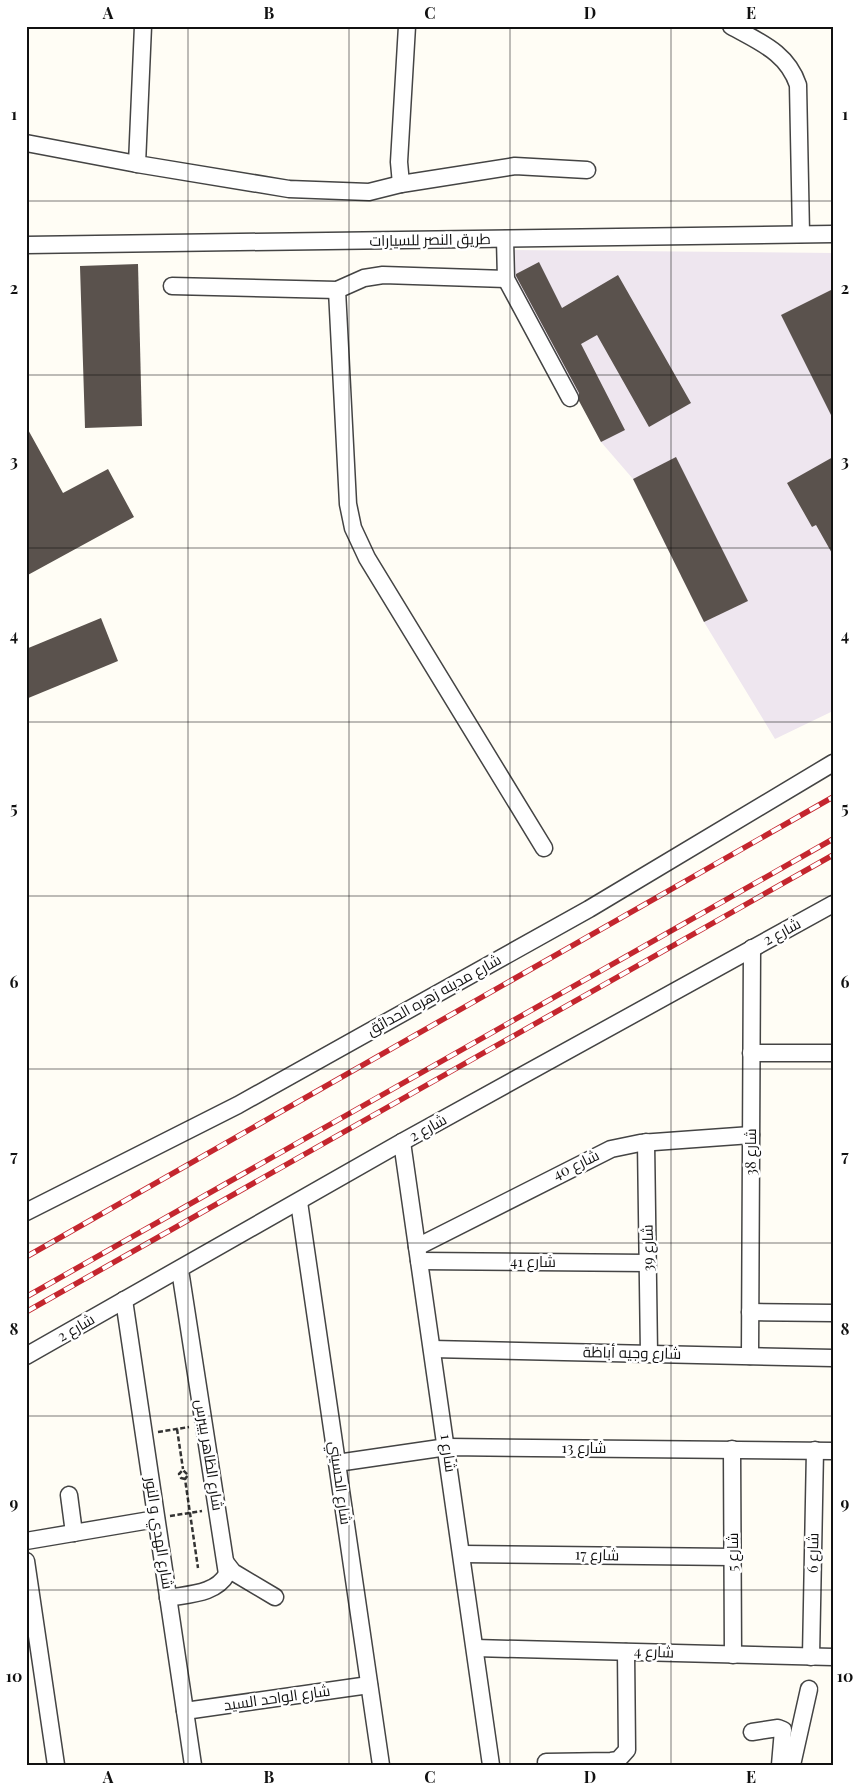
<svg xmlns="http://www.w3.org/2000/svg" width="859" height="1791" viewBox="0 0 859 1791" font-family="'Playfair Display',Cairo,serif">
  <rect width="100%" height="100%" fill="#fffdf5"/>
  <polygon fill="#eee6ef" points="511,250 833,253 833,711 775,739 704,622 633,479 601,442 514,275"/>
  <g fill="#5a524d">
    <polygon points="539,262 562,308 618,275 691,403 649,427 597,335 581,344 625,430 601,442 579,401 579,393 516,276 516,274"/>
    <polygon points="138,264 142,426 85,428 80,266"/>
    <polygon points="833,289 833,419 781,315"/>
    <polygon points="26,426 63,493 108,469 134,517 26,576"/>
    <polygon points="676,457 748,601 704,622 633,479"/>
    <polygon points="833,457 833,555 816,525 812,527 787,483"/>
    <polygon points="101,618 118,661 26,699 26,649"/>
  </g>
  <g fill="none" stroke-linecap="round" stroke-linejoin="round">
    <g stroke="#444" stroke-width="19">
      <g id="minor">
        <polyline points="143,26 137,164 289,189 369,192 401,184"/>
        <polyline points="407,26 399,162 401,184 515,166 587,170"/>
        <path d="M731,26C759,42 787,52 798,85L801,234"/>
        <polyline points="26,143 137,164"/>
        <polyline points="505,239 506,279 570,398"/>
        <polyline points="26,245 833,234"/>
        <polyline points="172,286 337,290 364,278 383,275 506,279"/>
        <polyline points="337,290 348,504 353,528 367,558 544,848"/>
        <polyline points="751,1053 833,1053"/>
        <polyline points="402,1142 491,1765"/>
        <polyline points="646,1142 649,1354"/>
        <polyline points="299,1202 381,1765"/>
        <polyline points="26,1212 238,1105 589,909 833,763"/>
        <polyline points="417,1247 611,1149 640,1143 751,1135"/>
        <polyline points="419,1261 648,1263"/>
        <polyline points="124,1300 193,1765"/>
        <polyline points="750,1312 833,1313"/>
        <polyline points="432,1349 833,1358"/>
        <polyline points="26,1356 402,1142 833,904"/>
        <polyline points="750,1356 752,948"/>
        <polyline points="732,1449 733,1655"/>
        <polyline points="337,1463 447,1447 833,1451"/>
        <polyline points="69,1495 74,1533"/>
        <polyline points="26,1541 156,1519"/>
        <polyline points="462,1554 733,1557"/>
        <polyline points="26,1561 56,1765"/>
        <polyline points="226,1563 233,1572 275,1597"/>
        <path d="M168,1598C189,1594 216,1594 227,1574L180,1270"/>
        <polyline points="475,1648 833,1657"/>
        <polyline points="811,1657 815,1450"/>
        <polyline points="185,1711 369,1685"/>
        <polyline points="752,1732 778,1728 783,1730 780,1765"/>
        <polyline points="546,1762 611,1761 618,1760 627,1750 626,1652"/>
        <polyline points="792,1765 809,1689"/>
      </g>
    </g>
    <g stroke="#333" stroke-width="2.5" stroke-dasharray="5 2.5" stroke-linecap="butt">
      <polyline points="177,1429 183,1469"/>
      <polyline points="158,1432 189,1427"/>
      <polyline points="185,1479 181,1478 179,1474 183,1470 188,1475 185,1479 198,1568"/>
      <polyline points="170,1516 202,1511"/>
    </g>
    <use href="#minor" stroke="#fff" stroke-width="16"/>
    <g stroke="#c4262e" stroke-width="5.5">
      <g id="rail">
        <polyline points="26,1257 833,797"/>
        <polyline points="26,1297 833,839"/>
        <polyline points="26,1312 833,855"/>
      </g>
    </g>
    <use href="#rail" stroke="#fff" stroke-width="4" stroke-dasharray="11" stroke-linecap="butt"/>
  </g>
  <path fill="none" stroke="#111" stroke-width="1" stroke-opacity="0.55" d="M188,26V1765M349,26V1765M510,26V1765M671,26V1765M26,201H833M26,375H833M26,548H833M26,722H833M26,896H833M26,1069H833M26,1243H833M26,1416H833M26,1590H833"/>
  <g text-anchor="middle" stroke-width="5" stroke-linejoin="round" paint-order="stroke">
    <g font-size="15" fill="#111" stroke="#fff">
      <text transform="translate(430 240) rotate(-1)" y="5">طريق النصر للسيارات</text>
      <text transform="translate(782 932) rotate(-28)" y="5">شارع 2</text>
      <text transform="translate(434 995) rotate(-29)" y="5">شارع مدينه زهره الحدائق</text>
      <text transform="translate(428 1128) rotate(-29)" y="5">شارع 2</text>
      <text transform="translate(751 1152) rotate(-90)" y="5">شارع 38</text>
      <text transform="translate(576 1165) rotate(-26)" y="5">شارع 40</text>
      <text transform="translate(648 1248) rotate(-91)" y="5">شارع 39</text>
      <text x="533" y="1267">شارع 41</text>
      <text transform="translate(76 1328) rotate(-30)" y="5">شارع 2</text>
      <text transform="translate(632 1353) rotate(1)" y="5">شارع وجيه أباظة</text>
      <text x="584" y="1453">شارع 13</text>
      <text transform="translate(448 1453) rotate(82)" y="5">شارع 1</text>
      <text transform="translate(209 1455) rotate(81)" y="5">شارع الظاهر بيبرس</text>
      <text transform="translate(340 1483) rotate(82)" y="5">شارع الحسيني</text>
      <text transform="translate(159 1533) rotate(81)" y="5">شارع الهدي و النور</text>
      <text transform="translate(733 1552) rotate(-90)" y="5">شارع 5</text>
      <text transform="translate(813 1553) rotate(-89)" y="5">شارع 6</text>
      <text transform="translate(597 1555) rotate(1)" y="5">شارع 17</text>
      <text transform="translate(654 1652) rotate(2)" y="5">شارع 4</text>
      <text transform="translate(277 1698) rotate(-8)" y="5">شارع الواحد السيد</text>
    </g>
  </g>
  <rect width="859" height="1791" fill="none" stroke="#ffffff" stroke-width="55"/>
  <rect x="28" y="28" width="804" height="1736" fill="none" stroke="#111" stroke-width="2"/>
  <g font-size="16" text-anchor="middle" font-weight="bold" fill="#111">
    <text x="108" y="19">A</text>
    <text x="269" y="19">B</text>
    <text x="430" y="19">C</text>
    <text x="590" y="19">D</text>
    <text x="751" y="19">E</text>
    <text x="14" y="120">1</text>
    <text x="845" y="120">1</text>
    <text x="14" y="294">2</text>
    <text x="845" y="294">2</text>
    <text x="14" y="467">3</text>
    <text x="845" y="467">3</text>
    <text x="14" y="641">4</text>
    <text x="845" y="641">4</text>
    <text x="14" y="814">5</text>
    <text x="845" y="814">5</text>
    <text x="14" y="988">6</text>
    <text x="845" y="988">6</text>
    <text x="14" y="1162">7</text>
    <text x="845" y="1162">7</text>
    <text x="14" y="1335">8</text>
    <text x="845" y="1335">8</text>
    <text x="14" y="1509">9</text>
    <text x="845" y="1509">9</text>
    <text x="14" y="1682">10</text>
    <text x="845" y="1682">10</text>
    <text x="108" y="1783">A</text>
    <text x="269" y="1783">B</text>
    <text x="430" y="1783">C</text>
    <text x="590" y="1783">D</text>
    <text x="751" y="1783">E</text>
  </g>
</svg>
